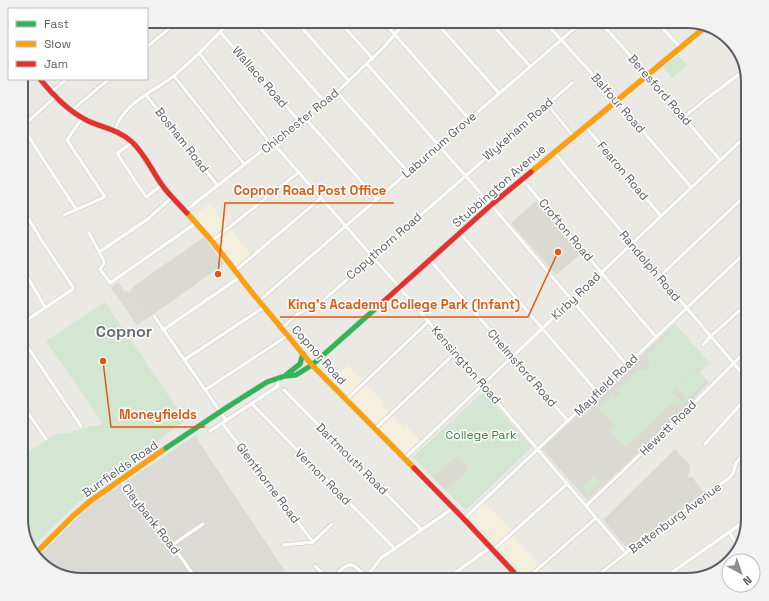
<svg xmlns="http://www.w3.org/2000/svg" width="769" height="601" viewBox="0 0 769 601" font-family="'Space Grotesk',sans-serif">
  <rect width="100%" height="100%" fill="#eae9e4"/>
  <g fill="#f4f0dd">
    <polygon points="210,203 251,255 236,267 212,237 194,216"/>
    <polygon points="348,365 383,402 382,405 404,428 407,426 420,440 405,454 332,380"/>
    <polygon points="485,502 514,533 512,535 553,580 529,580 469,516"/>
  </g>
  <g fill="#dbdad5">
    <polygon points="118,282 124,291 130,292 148,318 137,325 111,288"/>
    <polygon points="196,435 199,442 291,580 82,580 42,565 38,557 88,507"/>
  </g>
  <g fill="#dad9d2">
    <polygon points="536,201 581,254 556,275 511,223"/>
    <polygon points="204,237 224,264 148,318 130,292 134,286"/>
    <polygon points="675,324 709,363 699,373 709,382 676,417 587,500 542,449"/>
    <polygon points="675,449 691,466 688,477 692,477 704,493 627,548 603,520"/>
    <polygon points="457,455 470,469 446,491 432,477"/>
  </g>
  <g fill="#d2e6d1">
    <polygon points="678,55 687,65 672,78 663,67"/>
    <polygon points="105,302 185,420 79,502 33,546 21,522 21,462 30,451 54,435 60,433 68,433 91,426 101,425 102,422 46,341"/>
    <polygon points="676,325 709,363 700,372 696,368 672,392 682,401 680,403 673,403 626,447 610,432 615,426 598,408 613,394 616,397 620,394 617,390 638,370 649,369 648,352"/>
    <polygon points="695,370 706,381 685,403 683,402 686,398 677,388"/>
    <polygon points="483,392 532,447 466,510 446,491 470,468 456,455 432,477 413,457"/>
    <polygon points="594,475 600,482 588,494 581,487"/>
  </g>
  <g fill="none" stroke-linecap="round" stroke-linejoin="round">
    <g stroke="#c7c7c6" stroke-width="4.5">
      <g id="street">
        <polyline points="168,21 172,26"/>
        <polyline points="254,21 325,102"/>
        <polyline points="296,21 349,81"/>
        <polyline points="339,21 373,59"/>
        <polyline points="383,21 469,119"/>
        <polyline points="435,21 499,93"/>
        <polyline points="489,21 530,66"/>
        <polyline points="544,21 616,100 691,187"/>
        <polyline points="599,21 647,74 720,160"/>
        <polyline points="656,21 680,47"/>
        <polyline points="220,32 300,122"/>
        <polyline points="147,47 178,21"/>
        <polyline points="199,53 271,144"/>
        <polyline points="367,64 493,207 627,365"/>
        <polyline points="174,76 245,165"/>
        <polyline points="51,92 67,79"/>
        <polyline points="337,92 408,172"/>
        <polyline points="146,95 218,186"/>
        <polyline points="547,104 573,136"/>
        <polyline points="71,111 109,79"/>
        <polyline points="684,117 710,96 745,70"/>
        <polyline points="305,118 377,199"/>
        <polyline points="21,123 39,153 76,209"/>
        <polyline points="23,126 55,97"/>
        <polyline points="585,126 661,216"/>
        <path d="M115,130C124,102 154,92 175,75C195,58 213,40 230,21"/>
        <path d="M132,142L118,153V155C128,169 136,183 146,197L162,185"/>
        <polyline points="273,143 399,287 626,553"/>
        <polyline points="554,152 748,380"/>
        <polyline points="522,179 656,337"/>
        <polyline points="185,211 337,92 384,47 406,21"/>
        <polyline points="64,215 105,197 67,140 82,118"/>
        <polyline points="89,233 103,259 104,264 100,269 110,283 196,223"/>
        <polyline points="460,233 598,393"/>
        <polyline points="212,241 299,172"/>
        <polyline points="99,252 148,219 172,197"/>
        <polyline points="430,260 568,421"/>
        <polyline points="21,266 45,307"/>
        <polyline points="235,271 321,198"/>
        <polyline points="659,277 748,193"/>
        <polyline points="259,301 583,21"/>
        <polyline points="154,316 226,420"/>
        <polyline points="21,324 73,289 73,287 42,241 21,206"/>
        <polyline points="282,328 299,313 319,304 572,83"/>
        <polyline points="163,330 240,277"/>
        <polyline points="21,337 81,426"/>
        <polyline points="703,345 711,336 748,303"/>
        <polyline points="184,360 264,307"/>
        <polyline points="205,390 287,336"/>
        <polyline points="284,390 421,529"/>
        <polyline points="347,399 428,322"/>
        <polyline points="21,403 46,439"/>
        <polyline points="252,404 395,549"/>
        <polyline points="222,423 313,542"/>
        <polyline points="375,429 455,353"/>
        <polyline points="210,431 278,386 278,378"/>
        <polyline points="705,444 748,396"/>
        <polyline points="404,459 748,134"/>
        <polyline points="120,480 172,545 195,577"/>
        <polyline points="586,506 691,406 748,349"/>
        <polyline points="464,519 748,250"/>
        <polyline points="729,532 738,546"/>
        <polyline points="172,545 203,524"/>
        <polyline points="284,545 313,542 332,524"/>
        <polyline points="493,550 567,484"/>
        <polyline points="315,566 326,577 332,580"/>
        <path d="M332,580C337,574 346,561 354,566C359,569 362,574 368,575L381,558L453,508"/>
        <polyline points="445,580 491,547"/>
        <polyline points="525,580 596,518"/>
        <polyline points="592,580 626,553 729,478 733,473 736,463 748,448"/>
        <polyline points="661,580 748,519"/>
      </g>
    </g>
    <g stroke="#c6c6c4" stroke-width="6">
      <g id="fast">
        <polyline points="286,375 300,364 303,354"/>
        <polyline points="229,406 267,382 285,376 296,375 312,365 383,302"/>
      </g>
    </g>
    <g stroke="#c6c6c4" stroke-width="6">
      <g id="slow">
        <polyline points="531,172 704,28"/>
        <polyline points="187,213 212,241 250,290 312,365 414,468"/>
        <polyline points="36,553 73,516 89,502 166,448"/>
      </g>
    </g>
    <g stroke="#c6c6c4" stroke-width="6">
      <g id="jam">
        <path d="M40,79C54,96 68,111 88,121C104,128 119,130 132,142C145,154 152,171 162,185C169,195 179,204 187,213"/>
        <polyline points="383,302 491,205 531,172"/>
        <polyline points="414,468 464,519 521,580"/>
      </g>
    </g>
    <use href="#street" stroke="#fcfcfb" stroke-width="3.5"/>
    <use href="#fast" stroke="#30b455" stroke-width="5"/>
    <use href="#slow" stroke="#ff9f0a" stroke-width="5"/>
    <use href="#jam" stroke="#e5322d" stroke-width="5"/>
    <polyline stroke="#e2e2e1" stroke-width="1" stroke-dasharray="1 5" stroke-linecap="butt" points="21,162 299,580"/>
    <g stroke="#c6c6c4" stroke-width="6" stroke-linecap="butt">
      <polyline id="fast-bridge" points="166,448 229,406"/>
    </g>
    <use href="#fast-bridge" stroke="#30b455" stroke-width="5"/>
  </g>
  <g text-anchor="middle" stroke-width="3" stroke-linejoin="round" paint-order="stroke">
    <g font-size="12" fill="#5a5d62" stroke="#fff">
      <text transform="translate(260 77) rotate(49)" y="4">Wallace Road</text>
      <text transform="translate(660 90) rotate(49)" y="4">Beresford Road</text>
      <text transform="translate(618 103) rotate(49)" y="4">Balfour Road</text>
      <text transform="translate(300 121) rotate(-39)" y="4">Chichester Road</text>
      <text transform="translate(518 129) rotate(-41)" y="4">Wykeham Road</text>
      <text transform="translate(182 140) rotate(52)" y="4">Bosham Road</text>
      <text transform="translate(439 145) rotate(-41)" y="4">Laburnum Grove</text>
      <text transform="translate(623 171) rotate(50)" y="4">Fearon Road</text>
      <text transform="translate(499 186) rotate(-41)" y="4">Stubbington Avenue</text>
      <text transform="translate(566 230) rotate(50)" y="4">Crofton Road</text>
      <text transform="translate(384 246) rotate(-41)" y="4">Copythorn Road</text>
      <text transform="translate(650 266) rotate(50)" y="4">Randolph Road</text>
      <text transform="translate(576 296) rotate(-44)" y="4">Kirby Road</text>
      <text transform="translate(319 355) rotate(48)" y="4">Copnor Road</text>
      <text transform="translate(466 365) rotate(49)" y="4">Kensington Road</text>
      <text transform="translate(522 368) rotate(49)" y="4">Chelmsford Road</text>
      <text transform="translate(606 385) rotate(-44)" y="4">Mayfield Road</text>
      <text transform="translate(668 428) rotate(-44)" y="4">Hewett Road</text>
      <text transform="translate(352 459) rotate(45)" y="4">Dartmouth Road</text>
      <text transform="translate(120 469) rotate(-35)" y="4">Burrfields Road</text>
      <text transform="translate(323 477) rotate(45)" y="4">Vernon Road</text>
      <text transform="translate(268 483) rotate(53)" y="4">Glenthorne Road</text>
      <text transform="translate(675 518) rotate(-36)" y="4">Battenburg Avenue</text>
      <text transform="translate(151 519) rotate(52)" y="4">Claybank Road</text>
    </g>
    <g font-size="12" fill="#398340" stroke="#fff">
      <text x="481" y="439">College Park</text>
    </g>
    <g font-size="16" font-weight="bold" fill="#6b6f74" stroke="#fff">
      <text x="124" y="337">Copnor</text>
    </g>
  </g>
  <path d="M0 0H769V601H0ZM82 28H687A54 54 0 0 1 741 82V519A54 54 0 0 1 687 573H82A54 54 0 0 1 28 519V82A54 54 0 0 1 82 28Z" fill="#f2f2f2" fill-rule="evenodd"/>
  <path fill="none" stroke="#5a5d62" stroke-width="2" d="M82 28H687A54 54 0 0 1 741 82V519A54 54 0 0 1 687 573H82A54 54 0 0 1 28 519V82A54 54 0 0 1 82 28Z"/>
  <path fill="none" stroke="#e15910" stroke-width="1.5" d="M218 274L225 203H394M558 252L528 317H280M103 361L111 427H205"/>
  <g fill="#e15910" stroke="#fff" stroke-width="1.5">
    <circle cx="218" cy="274" r="4"/>
    <circle cx="558" cy="252" r="4"/>
    <circle cx="103" cy="361" r="4"/>
  </g>
  <g font-size="13" text-anchor="middle" font-weight="bold" fill="#e15910" stroke="#fff" stroke-width="3" stroke-linejoin="round" paint-order="stroke">
    <text x="310" y="195">Copnor Road Post Office</text>
    <text x="404" y="309">King's Academy College Park (Infant)</text>
    <text x="158" y="419">Moneyfields</text>
  </g>
  <rect x="8" y="8" width="140" height="72" fill="#ffffff" stroke="#bdbec0"/>
  <rect x="16" y="21" width="20" height="6" fill="#30b455" stroke="#bdbec0"/>
  <text x="44" y="28" font-size="12" fill="#5a5d62">Fast</text>
  <rect x="16" y="41" width="20" height="6" fill="#ff9f0a" stroke="#bdbec0"/>
  <text x="44" y="48" font-size="12" fill="#5a5d62">Slow</text>
  <rect x="16" y="61" width="20" height="6" fill="#e5322d" stroke="#bdbec0"/>
  <text x="44" y="68" font-size="12" fill="#5a5d62">Jam</text>
  <g transform="translate(741 573) rotate(140)"><circle r="19" fill="#ffffff" stroke="#bdbec0"/>
  <path d="M0-3L7 15L0 10L-7 15Z" fill="#8c8e90"/>
  <text y="-6" font-size="11" font-weight="bold" text-anchor="middle" fill="#5a5d62">N</text>
  </g>
</svg>
